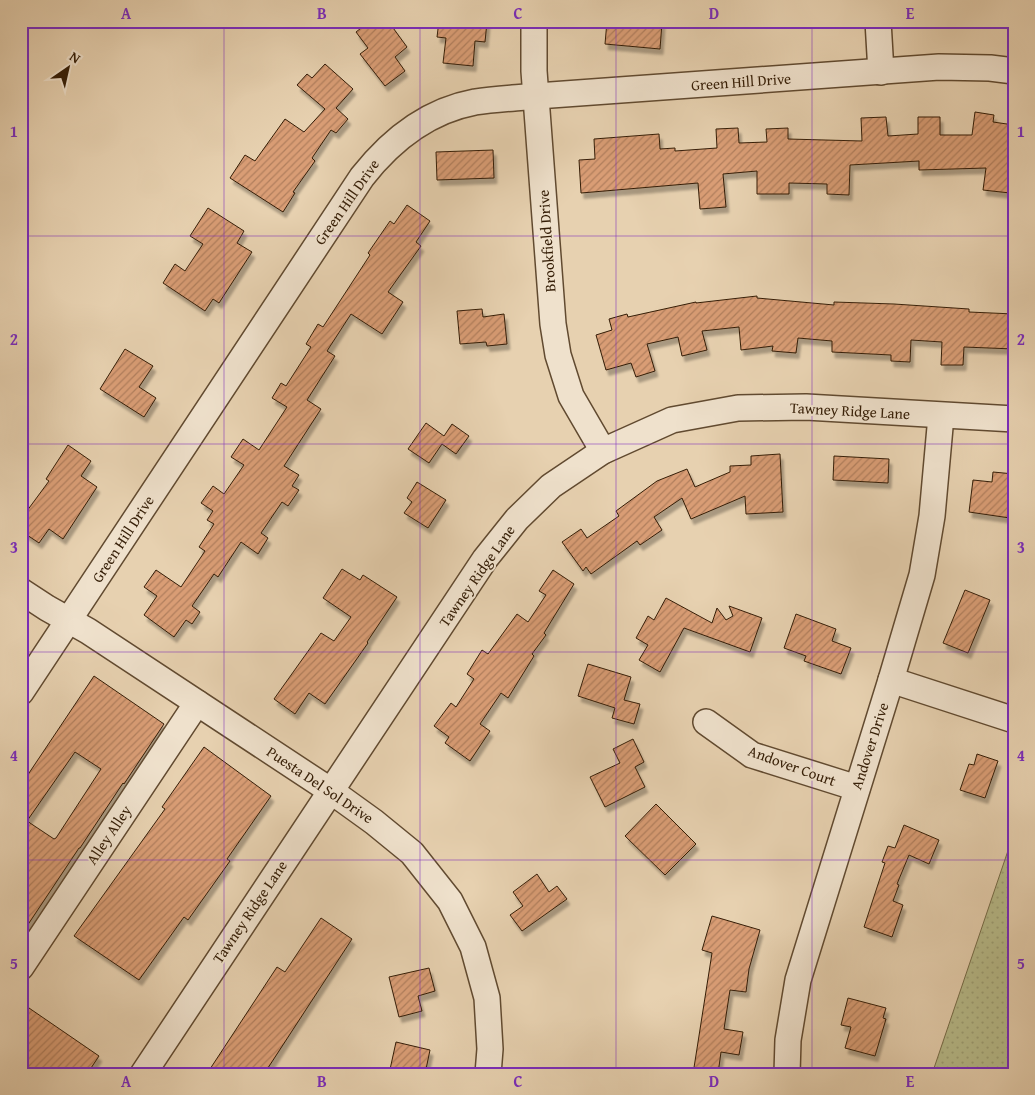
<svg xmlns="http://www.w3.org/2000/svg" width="1035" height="1095" viewBox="0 0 1035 1095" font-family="'Gentium Book Plus',serif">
  <defs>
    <pattern id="grass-dots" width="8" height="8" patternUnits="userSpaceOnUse" patternTransform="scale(1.25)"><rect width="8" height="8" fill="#b7bb8a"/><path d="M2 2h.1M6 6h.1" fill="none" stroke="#9ea076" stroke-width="1.8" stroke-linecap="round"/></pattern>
    <pattern id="building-hatch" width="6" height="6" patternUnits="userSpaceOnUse" patternTransform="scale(1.25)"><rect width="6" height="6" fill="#d99d75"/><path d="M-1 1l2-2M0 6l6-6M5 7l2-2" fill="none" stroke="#b17f5e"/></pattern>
    <filter id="shadow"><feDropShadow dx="3" dy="5.5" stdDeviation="1" flood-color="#0004"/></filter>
  </defs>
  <rect width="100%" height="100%" fill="#e7d1b0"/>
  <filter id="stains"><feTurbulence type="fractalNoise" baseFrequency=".004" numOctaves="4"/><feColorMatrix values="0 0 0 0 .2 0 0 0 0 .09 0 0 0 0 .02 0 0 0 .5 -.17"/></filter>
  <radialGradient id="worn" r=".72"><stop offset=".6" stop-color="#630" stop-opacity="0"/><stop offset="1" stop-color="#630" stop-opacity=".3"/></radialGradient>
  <polygon fill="url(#grass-dots)" stroke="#766c48" points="1014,833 1014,1074 932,1074"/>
  <g fill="url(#building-hatch)" stroke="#341d06" fill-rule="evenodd" filter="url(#shadow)">
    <polygon points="370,21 388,21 407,47 395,57 405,71 385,86 360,54 368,48 356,32"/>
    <polygon points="439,21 487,22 485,42 475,41 473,66 443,63 446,38 437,37"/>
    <polygon points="607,21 662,23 660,49 605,44"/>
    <polygon points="325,64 353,89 336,108 348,119 336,133 331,130 312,158 315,161 293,192 295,193 283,212 230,178 245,155 255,161 285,119 304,132 325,109 297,85 307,74 312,78"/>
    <polygon points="975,112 994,115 993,122 1014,125 1014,164 1010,193 983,190 986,168 919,170 919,161 850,165 849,195 827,194 827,184 789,183 789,194 757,194 757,171 723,174 726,207 700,209 698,183 581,193 579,160 595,159 594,139 659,134 660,149 675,148 675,151 717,148 716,129 738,128 739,143 767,142 766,129 788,128 788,139 862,141 861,118 886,117 888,136 918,134 918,117 940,117 940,135 972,135"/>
    <polygon points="493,150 494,178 437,180 436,152"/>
    <polygon points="407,205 430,221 416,242 421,246 388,292 403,302 382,334 351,314 327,351 335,356 307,400 321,409 284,466 299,475 292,486 299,490 288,506 282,502 261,533 268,538 258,554 241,542 218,577 214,574 192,606 200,612 192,624 186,620 174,637 144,615 157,596 144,587 156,570 181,587 205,551 199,547 214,524 207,520 213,511 201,503 213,486 224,494 244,465 231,457 243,439 259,450 287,407 272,398 281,383 286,386 311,347 306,344 318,324 323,327 370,255 368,253 390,221 394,224"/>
    <polygon points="208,208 244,231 237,243 252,252 219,303 213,299 205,311 163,283 175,264 185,271 203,244 190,236"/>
    <polygon points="757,296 757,298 834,305 834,302 894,304 969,309 969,312 1014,314 1014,349 964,347 963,365 941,365 942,342 911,340 910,362 891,361 891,355 832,352 832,341 798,338 796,353 772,351 773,346 741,350 739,327 702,331 707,350 682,356 678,337 647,344 655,371 636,377 631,363 606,370 596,335 612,330 609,319 627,314 628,317 696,302 696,303"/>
    <polygon points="482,309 483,317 504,314 507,344 487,346 486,342 460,344 457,311"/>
    <polygon points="125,349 153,366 139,387 156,398 144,417 100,389"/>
    <polygon points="426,423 444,436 452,424 469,436 456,454 442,444 429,463 408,449"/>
    <polygon points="68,445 91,461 81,476 97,487 63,539 49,529 39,543 21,531 21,519 49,481 46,479"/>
    <polygon points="780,454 783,512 746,514 745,496 691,519 682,498 654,517 662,530 640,545 637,541 591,574 586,567 583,571 562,542 581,529 587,538 619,516 616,511 657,481 687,469 695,487 730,472 730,466 751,465 751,456"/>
    <polygon points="834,456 889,459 888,483 833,480"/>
    <polygon points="993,472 1014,474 1014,498 1010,518 969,512 973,480 992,482"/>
    <polygon points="417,482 446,500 428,528 404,513 412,502 407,498"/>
    <polygon points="342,569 360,580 363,575 397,597 367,642 368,643 325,704 309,693 295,714 274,699 321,633 334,641 351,617 323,598"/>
    <polygon points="553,570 574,584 544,633 546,635 532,654 534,656 508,698 501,693 480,724 490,731 470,761 445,743 449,737 434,726 451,703 456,707 474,679 467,674 482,650 488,654 517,614 528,622 546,595 539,591"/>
    <polygon points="965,590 990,600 968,653 943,643"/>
    <polygon points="666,598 712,623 717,608 726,620 733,616 729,606 762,618 750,652 684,628 660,672 639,660 648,645 636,638 648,616 654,620"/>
    <polygon points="796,614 836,629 832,641 851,648 841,674 804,661 806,656 784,648"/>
    <polygon points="588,664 631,677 624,700 640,704 634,724 612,718 615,708 578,696"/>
    <path d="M94,676L164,724L124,784L123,783L80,848H79L21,935V785ZM75,752L101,769L56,838L54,839L27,821Z"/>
    <polygon points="633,739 644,762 635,767 645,787 605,807 590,777 620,763 613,749"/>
    <polygon points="204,747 271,796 227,859 230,861 188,920 184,917 139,980 74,936 165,809 162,807"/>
    <polygon points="977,754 998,761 985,798 960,790 969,764 974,765"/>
    <polygon points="656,804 696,844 665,875 625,836"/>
    <polygon points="904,825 939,840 929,864 909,855 897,884 899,885 893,901 903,905 892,937 864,927 885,863 882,862 888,846 895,848"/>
    <polygon points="537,874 549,892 557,886 567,899 522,931 510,915 523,906 513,892"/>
    <polygon points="712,916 760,930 749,969 746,992 730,990 724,1029 743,1032 739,1055 721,1052 718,1074 693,1074 712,953 702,950"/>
    <polygon points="321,918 352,939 264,1074 218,1074 210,1069 277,967 285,972"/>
    <polygon points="429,968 435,991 418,996 422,1011 399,1017 389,977"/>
    <polygon points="848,998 886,1008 883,1018 886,1019 875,1056 845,1048 851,1027 841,1025"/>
    <polygon points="29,1008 99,1056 87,1074 21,1074 21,1020"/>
    <polygon points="396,1042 430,1050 425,1074 389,1074"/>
  </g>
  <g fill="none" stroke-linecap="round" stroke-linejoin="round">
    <g stroke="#614a30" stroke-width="28">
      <g id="minor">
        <polyline points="534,21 534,71 553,324 558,355 571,396 603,451"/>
        <polyline points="878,21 881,72"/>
        <polyline points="21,591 47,608 88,631 331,791 374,822 412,853 450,901 473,947 487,998 490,1049 488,1074"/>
        <polyline points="891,680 1014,720"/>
        <path d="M21,692L362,177C391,140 427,111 475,102C495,99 516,98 537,96L939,67L990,68L1014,71"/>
        <polyline points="706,722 752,755 857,788"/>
        <polyline points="21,967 197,703"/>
        <polyline points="143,1074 485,559 517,519 551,486 603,451 672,420 738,408 806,407 1014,419"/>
        <polyline points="787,1074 788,1040 798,980 891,680 922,575 932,516 941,416"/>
      </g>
    </g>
    <use href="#minor" stroke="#efe1cc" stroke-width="25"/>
  </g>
  <path fill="none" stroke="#7b2cbf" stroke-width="1" stroke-opacity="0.55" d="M224,21V1074M420,21V1074M616,21V1074M812,21V1074M21,236H1014M21,444H1014M21,652H1014M21,860H1014"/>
  <g text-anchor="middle" stroke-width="4" stroke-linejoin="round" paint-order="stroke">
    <g font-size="15" fill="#341d06" stroke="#efe1cc">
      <text transform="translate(741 82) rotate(-4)" y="5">Green Hill Drive</text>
      <text transform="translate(347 202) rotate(-55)" y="5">Green Hill Drive</text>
      <text transform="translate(547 241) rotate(-94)" y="5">Brookfield Drive</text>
      <text transform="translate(850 411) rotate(3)" y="5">Tawney Ridge Lane</text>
      <text transform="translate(123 539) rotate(-57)" y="5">Green Hill Drive</text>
      <text transform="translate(477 576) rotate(-55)" y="5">Tawney Ridge Lane</text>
      <text transform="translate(870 746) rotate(-72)" y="5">Andover Drive</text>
      <text transform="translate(792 766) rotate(20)" y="5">Andover Court</text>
      <text transform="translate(320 785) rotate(34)" y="5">Puesta Del Sol Drive</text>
      <text transform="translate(109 835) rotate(-56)" y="5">Alley Alley</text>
      <text transform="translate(250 912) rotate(-56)" y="5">Tawney Ridge Lane</text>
    </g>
  </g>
  <rect width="1035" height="1095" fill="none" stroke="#e7d1b0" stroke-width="55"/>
  <g transform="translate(68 68) rotate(34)" stroke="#efe1cc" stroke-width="4" paint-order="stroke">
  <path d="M0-4L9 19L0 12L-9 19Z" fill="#341d06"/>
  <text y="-8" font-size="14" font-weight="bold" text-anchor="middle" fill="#341d06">N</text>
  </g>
  <rect x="28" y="28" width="980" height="1040" fill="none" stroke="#7b2cbf" stroke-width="2"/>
  <g font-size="16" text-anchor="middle" font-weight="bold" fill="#7b2cbf">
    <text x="126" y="19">A</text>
    <text x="322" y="19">B</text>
    <text x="518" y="19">C</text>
    <text x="714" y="19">D</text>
    <text x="910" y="19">E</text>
    <text x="14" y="137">1</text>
    <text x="1021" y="137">1</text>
    <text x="14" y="345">2</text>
    <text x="1021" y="345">2</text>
    <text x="14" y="553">3</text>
    <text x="1021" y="553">3</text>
    <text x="14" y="761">4</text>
    <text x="1021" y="761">4</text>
    <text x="14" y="969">5</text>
    <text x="1021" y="969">5</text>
    <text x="126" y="1087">A</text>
    <text x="322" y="1087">B</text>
    <text x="518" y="1087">C</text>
    <text x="714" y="1087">D</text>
    <text x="910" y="1087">E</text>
  </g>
  <rect width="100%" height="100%" filter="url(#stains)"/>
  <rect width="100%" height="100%" fill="url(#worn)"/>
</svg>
